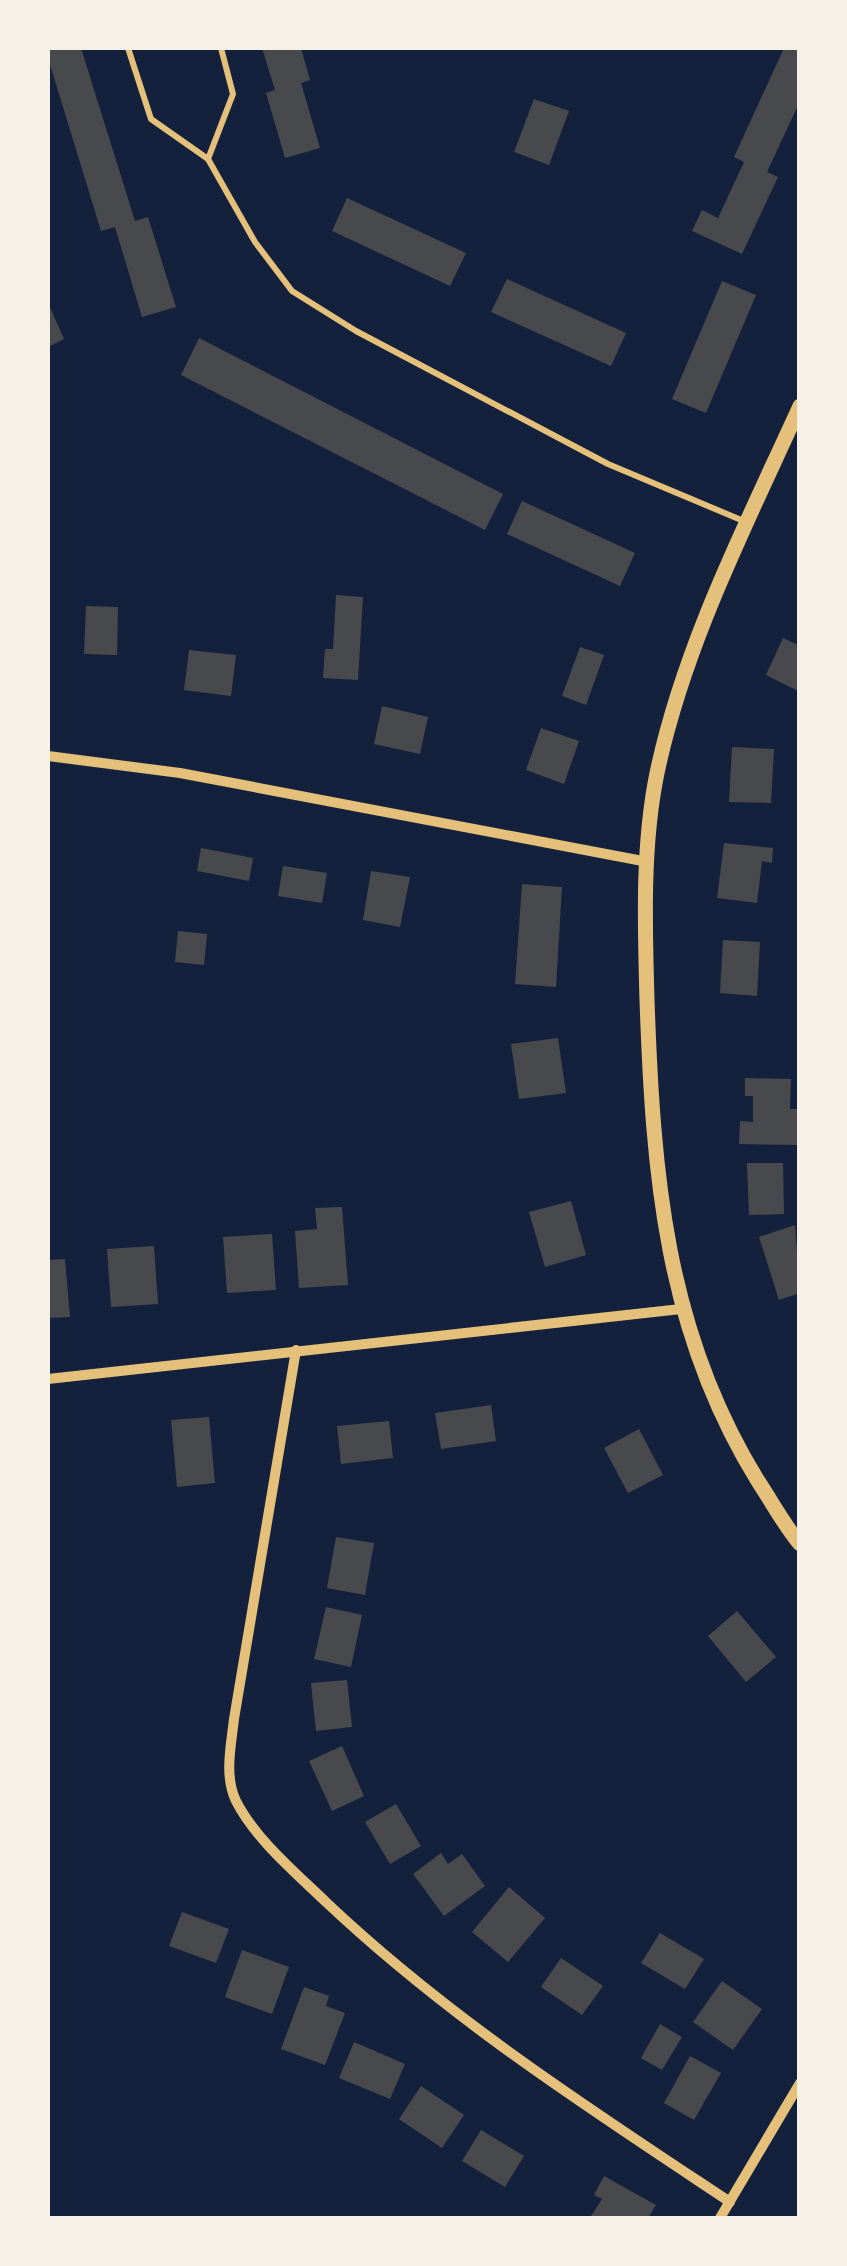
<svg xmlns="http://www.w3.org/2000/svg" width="847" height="2266" viewBox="0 0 847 2266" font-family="Manrope,sans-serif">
  <rect width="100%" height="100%" fill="#14213d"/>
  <g fill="#48494c">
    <polygon points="81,48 135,221 148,217 176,307 142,317 115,227 101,231 48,58 48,49 54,48"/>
    <polygon points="262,48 301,48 310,80 301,83 320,148 285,158 266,93 275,90"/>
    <polygon points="784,48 800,48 800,101 767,172 778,177 742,254 692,231 702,210 718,218 744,162 734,157"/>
    <polygon points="534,99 569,111 549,165 514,152"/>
    <polygon points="347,198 466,253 450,286 332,231"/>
    <polygon points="507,279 626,333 611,366 491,312"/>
    <polygon points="722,281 756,295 706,413 672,399"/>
    <polygon points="48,303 64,339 48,347"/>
    <polygon points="199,338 503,494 485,530 181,375"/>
    <polygon points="522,501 635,553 620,586 507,534"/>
    <polygon points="336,595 363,597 358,680 323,678 325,649 333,649"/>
    <polygon points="86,606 118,607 117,655 84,654"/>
    <polygon points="783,638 800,646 800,692 766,675"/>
    <polygon points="580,647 604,655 586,705 562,696"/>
    <polygon points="189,650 236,655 231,696 184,690"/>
    <polygon points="382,706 428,717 420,754 374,744"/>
    <polygon points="541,728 579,741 564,784 526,770"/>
    <polygon points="732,747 774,749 771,803 729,802"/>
    <polygon points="724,843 773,848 772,863 762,861 757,903 717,898"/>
    <polygon points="201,848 253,858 249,881 197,871"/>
    <polygon points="283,866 327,873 322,903 278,896"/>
    <polygon points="371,871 410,877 400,927 363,920"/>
    <polygon points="522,884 562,887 556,987 515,984"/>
    <polygon points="178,931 207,934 204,965 175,962"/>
    <polygon points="723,940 760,942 757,996 720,993"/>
    <polygon points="558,1038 566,1093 519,1099 511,1044"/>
    <polygon points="745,1078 791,1079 790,1109 800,1109 800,1145 739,1144 740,1121 753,1122 753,1096 745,1096"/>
    <polygon points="747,1163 783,1163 784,1214 749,1215"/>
    <polygon points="571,1201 586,1255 545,1267 529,1212"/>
    <polygon points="342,1207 348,1285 299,1288 295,1231 317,1229 315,1208"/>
    <polygon points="795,1225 800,1293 779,1300 759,1237"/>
    <polygon points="272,1234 276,1290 227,1293 223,1237"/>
    <polygon points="154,1246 158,1304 111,1307 107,1249"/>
    <polygon points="65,1259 70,1317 48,1318 48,1260"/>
    <polygon points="491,1405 496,1441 441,1449 435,1413"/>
    <polygon points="209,1417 215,1483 177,1487 171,1420"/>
    <polygon points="389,1421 393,1458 341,1464 337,1426"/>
    <polygon points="639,1429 663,1475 628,1493 604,1448"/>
    <polygon points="336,1537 374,1543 365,1595 327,1588"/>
    <polygon points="326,1607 362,1615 351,1667 314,1659"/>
    <polygon points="737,1611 776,1657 746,1682 708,1636"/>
    <polygon points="347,1680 352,1727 316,1731 311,1683"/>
    <polygon points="342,1746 364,1796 332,1811 309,1761"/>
    <polygon points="396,1804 421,1846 390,1864 365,1822"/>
    <polygon points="441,1853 448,1864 462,1854 485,1886 444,1916 413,1874"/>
    <polygon points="509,1887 545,1918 508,1962 472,1932"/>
    <polygon points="182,1912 229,1929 216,1963 169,1946"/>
    <polygon points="660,1933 704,1959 685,1989 641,1963"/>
    <polygon points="242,1950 289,1967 272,2014 225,1997"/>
    <polygon points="561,1958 603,1986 582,2015 541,1987"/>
    <polygon points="722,1981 762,2009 733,2050 693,2022"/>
    <polygon points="304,1987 329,1996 326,2006 345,2013 325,2065 281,2049"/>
    <polygon points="660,2024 682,2037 662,2070 641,2058"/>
    <polygon points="354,2042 405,2064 390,2099 339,2078"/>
    <polygon points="690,2056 721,2073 694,2120 664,2103"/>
    <polygon points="421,2086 464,2115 442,2148 399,2119"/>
    <polygon points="481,2130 524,2156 505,2187 462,2161"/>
    <polygon points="604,2176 656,2205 648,2218 590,2218 602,2199 594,2195"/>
  </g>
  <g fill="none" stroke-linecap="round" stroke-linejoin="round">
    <g stroke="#e5c07b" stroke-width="6">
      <polyline points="128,48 151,119 208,159 255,242 292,291 356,331 608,464 746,522"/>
      <polyline points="208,159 233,94 221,48"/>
    </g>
    <g stroke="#e5c07b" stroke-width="10">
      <polyline points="48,756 180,773 648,862"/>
      <path d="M296,1350L234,1719C231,1746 224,1776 236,1801C256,1840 296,1873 327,1903C450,2019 590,2109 730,2202"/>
      <polyline points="48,1379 681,1309"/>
      <polyline points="720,2218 800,2083"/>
    </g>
    <path stroke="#e5c07b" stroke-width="15" d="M800,406C746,525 684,645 657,773C642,846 645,926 647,1000C653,1173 665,1331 758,1481C772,1502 784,1525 800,1544"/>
  </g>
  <rect width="847" height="2266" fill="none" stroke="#f6f1e7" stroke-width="100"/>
</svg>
